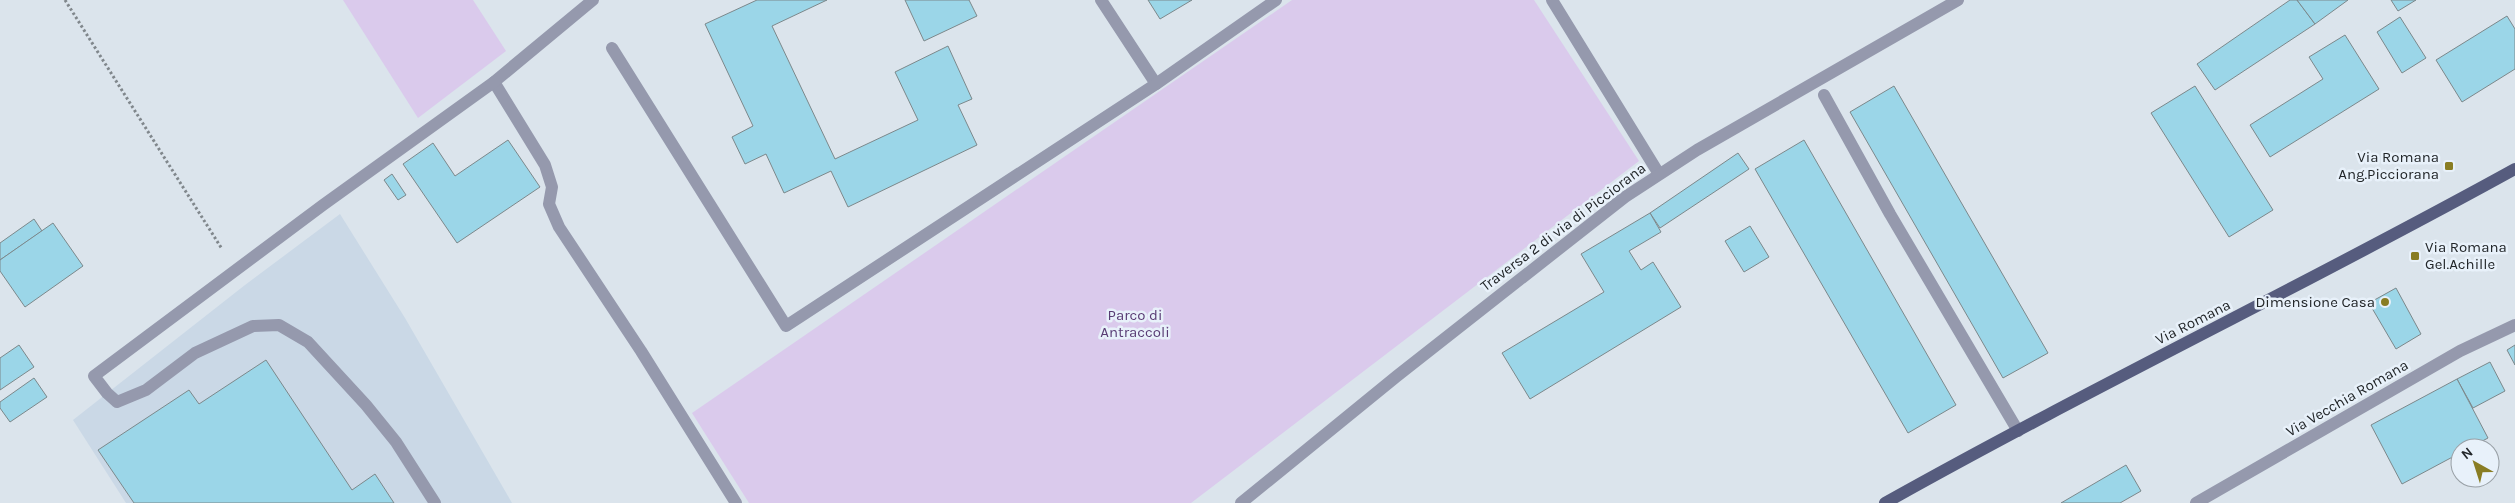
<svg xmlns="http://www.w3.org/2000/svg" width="2515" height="503" viewBox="0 0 2515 503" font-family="Karla,sans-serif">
  <rect width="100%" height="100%" fill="#dbe4ec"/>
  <polygon fill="#cad8e6" points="340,214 405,318 512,503 126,503 73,420 245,285"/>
  <g fill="#dacaec">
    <polygon points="343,0 473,0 506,51 418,118"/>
    <polygon points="1292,0 1534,0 1639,161 1191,503 749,503 692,413"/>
  </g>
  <g fill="#9bd6e8" stroke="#7c888b">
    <polygon points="757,0 827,0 772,26 835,159 918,120 895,72 948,46 972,99 958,105 977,145 848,207 831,171 784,193 766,154 745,164 732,137 753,126 705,24"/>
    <polygon points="905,0 969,0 977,16 924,41"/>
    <polygon points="1148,0 1192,0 1160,19"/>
    <polygon points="2290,0 2297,0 2315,24 2215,90 2197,64"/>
    <polygon points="2297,0 2348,0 2315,24"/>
    <polygon points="2391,0 2416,0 2398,11"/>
    <polygon points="2507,16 2515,29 2515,69 2462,102 2436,60"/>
    <polygon points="2400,17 2426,58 2402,73 2377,32"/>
    <polygon points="2345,35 2379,89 2270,157 2250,125 2323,79 2309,57"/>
    <polygon points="1894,86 2048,353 2003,378 1850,112"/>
    <polygon points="2195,86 2273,210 2229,237 2151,113"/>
    <polygon points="508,140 540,187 457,243 403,164 433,143 455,176"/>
    <polygon points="1804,140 1956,405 1908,433 1755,169"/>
    <polygon points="1738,153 1749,169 1660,228 1650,213"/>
    <polygon points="392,174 406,195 398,200 384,180"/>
    <polygon points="1650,213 1661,232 1629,251 1641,270 1653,262 1681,307 1530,399 1502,353 1604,292 1581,254"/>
    <polygon points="34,219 42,231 0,260 0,243"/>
    <polygon points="53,223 83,266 25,307 0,271 0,260"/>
    <polygon points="1750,226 1769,257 1744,272 1725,241"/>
    <polygon points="2396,288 2421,334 2396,349 2369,303"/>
    <polygon points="19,345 34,367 0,390 0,358"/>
    <polygon points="2515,345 2515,365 2507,350"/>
    <polygon points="266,360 352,490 375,474 394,503 134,503 98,450 189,390 199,404"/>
    <polygon points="2490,362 2505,391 2473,408 2457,379"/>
    <polygon points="34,378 47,397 10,422 0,408 0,402"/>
    <polygon points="2457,379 2488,438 2469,448 2460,448 2460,453 2402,484 2371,425"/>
    <polygon points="2126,465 2141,491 2120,503 2061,503"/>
  </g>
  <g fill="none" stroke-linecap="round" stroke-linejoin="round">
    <polyline stroke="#80878c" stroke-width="3" stroke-dasharray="2.5 2.5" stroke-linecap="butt" points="65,0 222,249"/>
    <g stroke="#9599ad" stroke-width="12">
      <polyline points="1101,0 1156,84"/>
      <polyline points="1552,0 1659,174"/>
      <polyline points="612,48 786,326 1156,84 1276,0"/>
      <polyline points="494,82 545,165 552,187 549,204 559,227 641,351 736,503"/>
      <polyline points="1824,95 1890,214 2018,431"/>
      <polyline points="435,503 396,442 366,405 308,342 279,325 253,326 195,353 146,390 117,402 107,393 94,376 323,205 494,82 593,0"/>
      <polyline points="1241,503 1397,376 1625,197 1697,150 1958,0"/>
      <polyline points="2196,503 2460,351 2515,325"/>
    </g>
    <path stroke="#565c7e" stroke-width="12" d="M1885,503C2092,387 2307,284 2515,169"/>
  </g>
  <g fill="#897d23" stroke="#e8f1fa" stroke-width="2">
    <rect x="2444" y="161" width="10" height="10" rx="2.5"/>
    <rect x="2410" y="251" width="10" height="10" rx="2.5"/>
    <circle cx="2385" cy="302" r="5"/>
  </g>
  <g text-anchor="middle" stroke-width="5" stroke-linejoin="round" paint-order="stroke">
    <g font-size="15" fill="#222629" stroke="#e8f1fa" text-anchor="end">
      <text x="2439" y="162">Via Romana<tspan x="2439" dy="17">Ang.Picciorana</tspan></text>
      <text x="2425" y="252" text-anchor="start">Via Romana<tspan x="2425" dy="17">Gel.Achille</tspan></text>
      <text x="2375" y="307">Dimensione Casa</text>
    </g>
    <g font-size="15" fill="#222629" stroke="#e8f1fa">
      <text transform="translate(1563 227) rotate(-37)" y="5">Traversa 2 di via di Picciorana</text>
      <text transform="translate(2193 322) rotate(-27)" y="5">Via Romana</text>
      <text transform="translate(2347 398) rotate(-30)" y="5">Via Vecchia Romana</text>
    </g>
    <g font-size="15" fill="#593c74" stroke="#e8f1fa">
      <text x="1135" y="320">Parco di<tspan x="1135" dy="17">Antraccoli</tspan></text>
    </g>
  </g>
  <g transform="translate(2475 463) rotate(321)"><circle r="24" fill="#e8f1fa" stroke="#99a0a6"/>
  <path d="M0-4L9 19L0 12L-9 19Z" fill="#897d23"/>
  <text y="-8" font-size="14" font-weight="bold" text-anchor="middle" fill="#222629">N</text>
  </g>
</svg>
